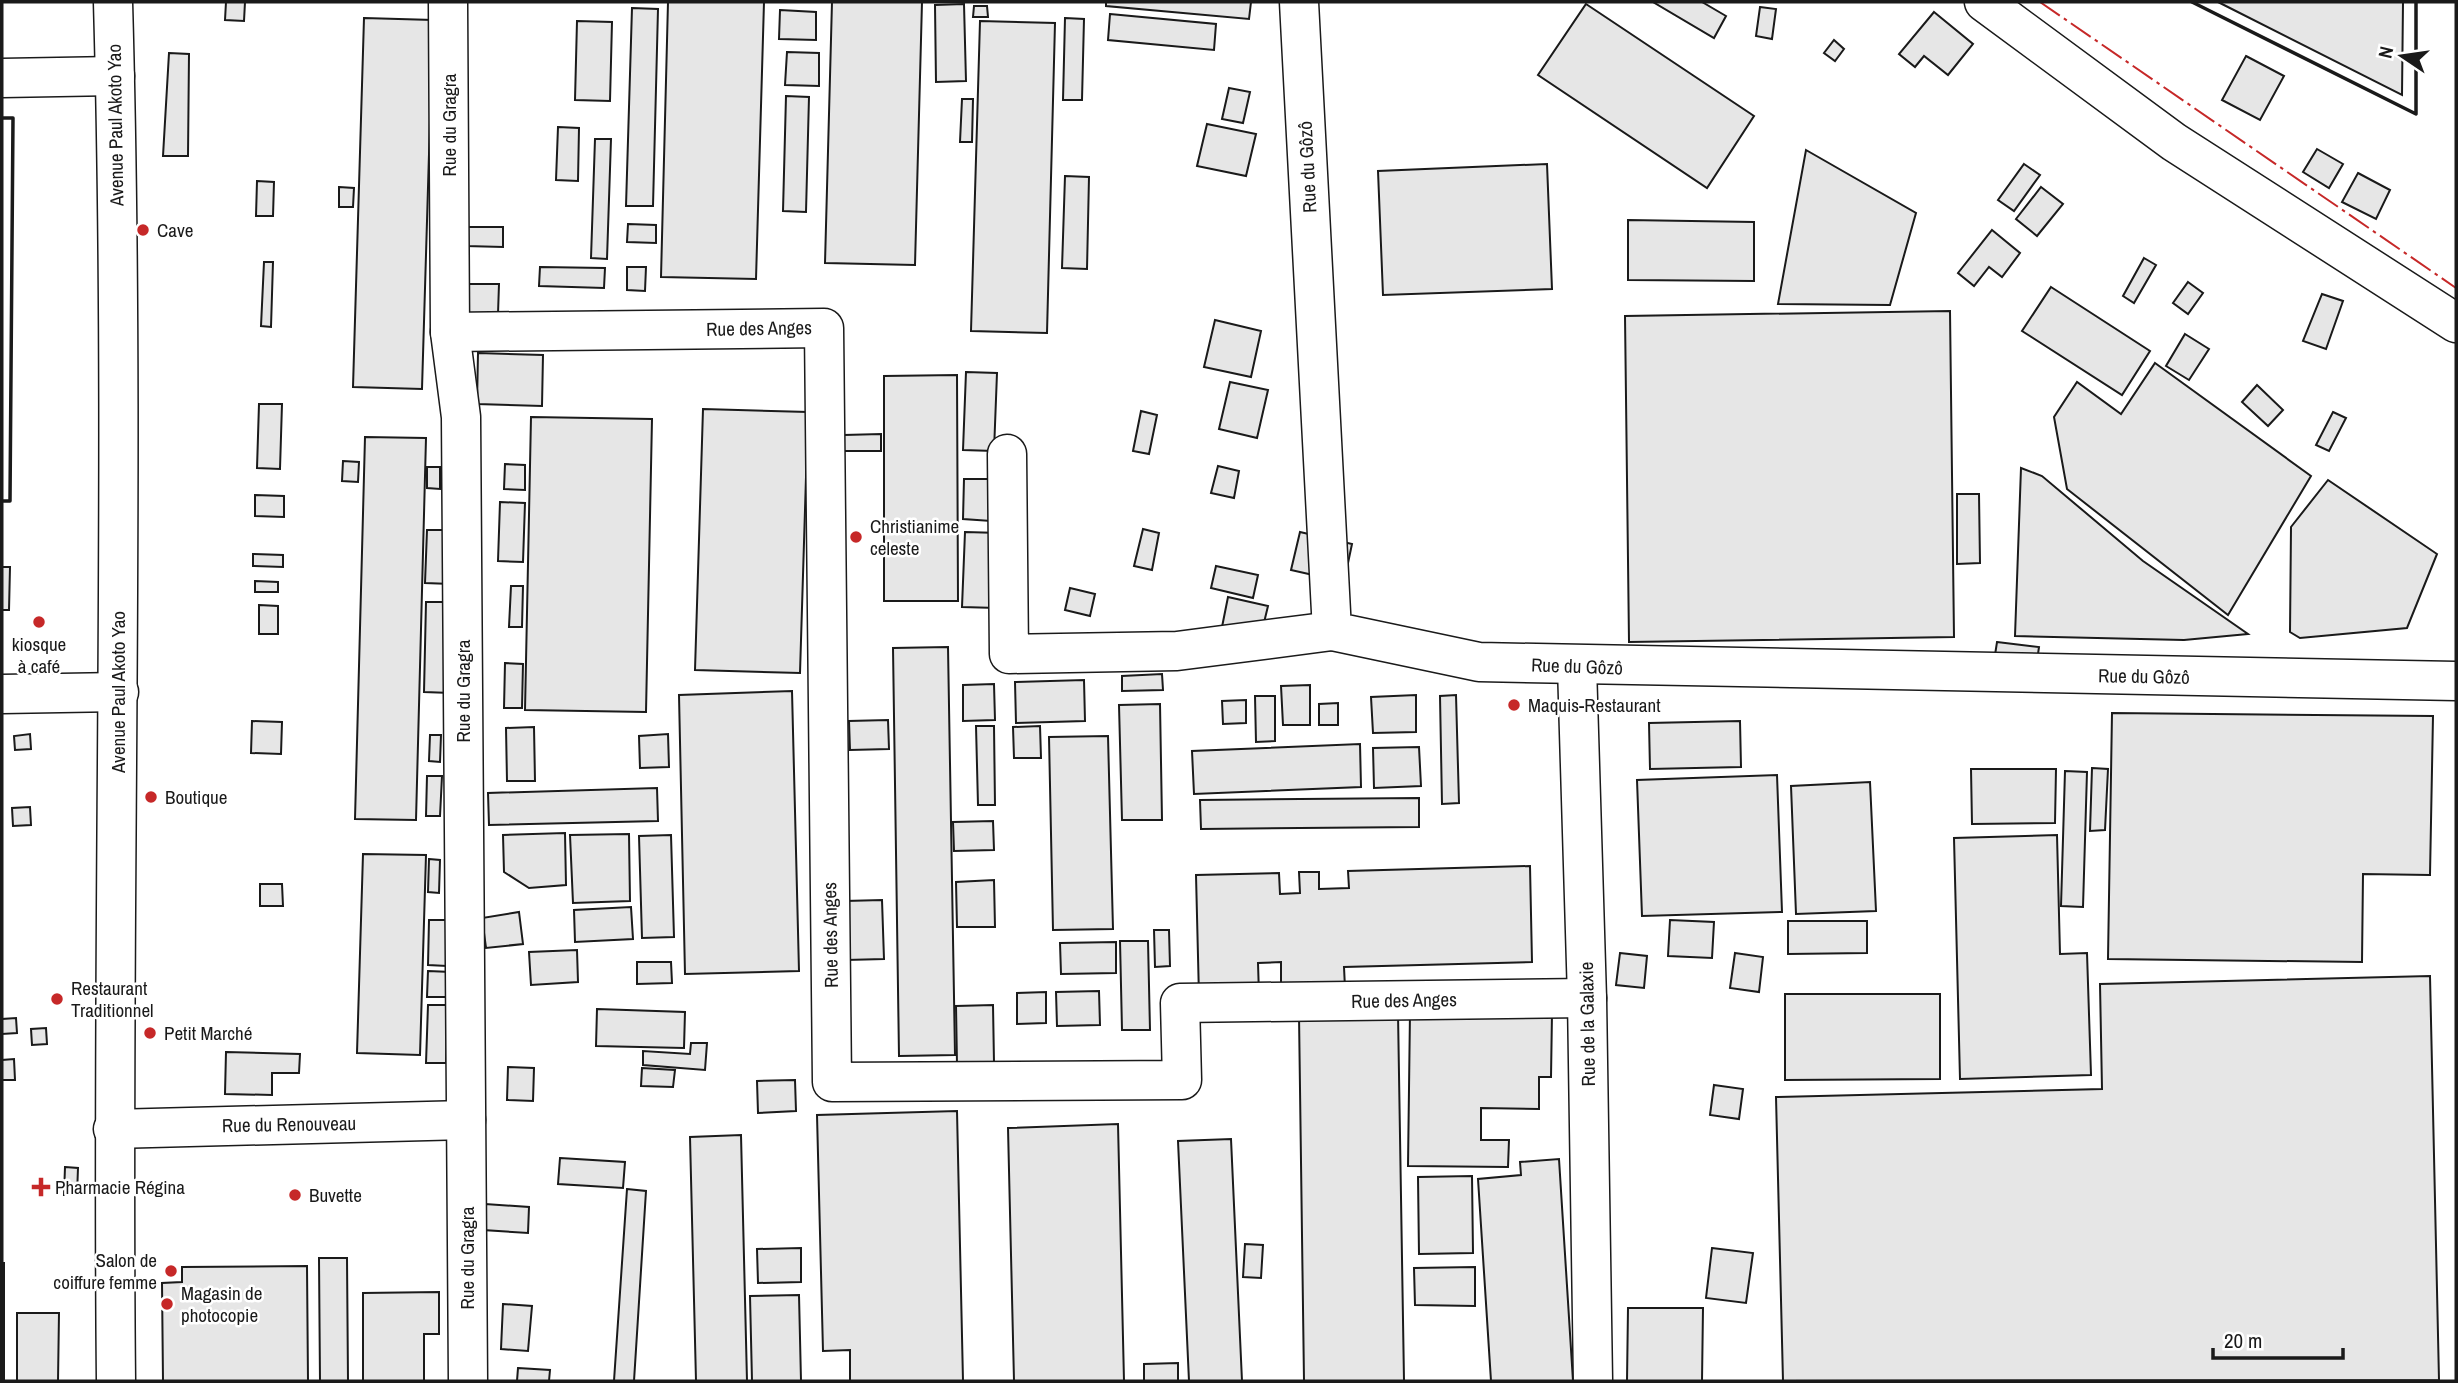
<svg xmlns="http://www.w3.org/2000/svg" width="2458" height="1383" viewBox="0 0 2458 1383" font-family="'Archivo Narrow',sans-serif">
  <rect width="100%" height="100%" fill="#fff"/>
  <g fill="#e6e6e6" stroke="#1a1a1a" stroke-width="2">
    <polygon points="226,2 245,2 244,21 225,20"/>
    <polygon points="668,2 764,2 756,279 661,277"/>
    <polygon points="832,2 922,2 915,265 825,263"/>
    <polygon points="1106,2 1251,2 1249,19 1106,6"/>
    <polygon points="1653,2 1702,2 1726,16 1714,38"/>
    <polygon points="2218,2 2403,2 2402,95"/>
    <polygon points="964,4 966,81 936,82 935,5"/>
    <polygon points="1586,4 1754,116 1707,188 1538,75"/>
    <polygon points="974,6 987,6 988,17 973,17"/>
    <polygon points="1760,7 1776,9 1772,39 1756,36"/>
    <polygon points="632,8 658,9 653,206 626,206"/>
    <polygon points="780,10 816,12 816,40 779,39"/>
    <polygon points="1934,12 1973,44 1948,75 1924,56 1915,67 1899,54"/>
    <polygon points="1110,14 1216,24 1214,50 1108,40"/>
    <polygon points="364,18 433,20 422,389 353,387"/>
    <polygon points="1065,18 1084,19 1082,100 1063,100"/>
    <polygon points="577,21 612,22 610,101 575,100"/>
    <polygon points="980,21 1055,23 1047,333 971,331"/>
    <polygon points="1834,40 1844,49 1835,61 1824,53"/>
    <polygon points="787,52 819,53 819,86 785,85"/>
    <polygon points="169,53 189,54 188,156 163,156"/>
    <polygon points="2246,56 2284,76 2260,120 2222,100"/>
    <polygon points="1229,88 1250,92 1243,123 1222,119"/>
    <polygon points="786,96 809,97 806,212 783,211"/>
    <polygon points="962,99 973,99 972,142 960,142"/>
    <polygon points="1207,124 1256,134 1246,176 1197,166"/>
    <polygon points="558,127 579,128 578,181 556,180"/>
    <polygon points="595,139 611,139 607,259 591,258"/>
    <polygon points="2317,149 2343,164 2329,188 2303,172"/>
    <polygon points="1806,150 1916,213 1890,305 1778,304"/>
    <polygon points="1547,164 1552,289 1383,295 1378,171"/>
    <polygon points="2024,164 2040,175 2014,211 1998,200"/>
    <polygon points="2358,173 2390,190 2376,219 2342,202"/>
    <polygon points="1065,176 1089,177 1087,269 1062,268"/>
    <polygon points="257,181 274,182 273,216 256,216"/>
    <polygon points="339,187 354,188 353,207 339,207"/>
    <polygon points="2041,187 2063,204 2037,236 2016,219"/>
    <polygon points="1628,220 1754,222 1754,281 1628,280"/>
    <polygon points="628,224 656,225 656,243 627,242"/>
    <polygon points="467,227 503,227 503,247 466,246"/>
    <polygon points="1992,230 2020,253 2002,277 1989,267 1974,286 1958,273"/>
    <polygon points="2144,258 2156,265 2134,303 2123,296"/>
    <polygon points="264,262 273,262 271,327 261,326"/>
    <polygon points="540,267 605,268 604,288 539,286"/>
    <polygon points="627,267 646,267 645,291 627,290"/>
    <polygon points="2188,282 2203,293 2188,314 2173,303"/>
    <polygon points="469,284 499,284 498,314 468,313"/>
    <polygon points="2051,287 2150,351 2122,395 2022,331"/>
    <polygon points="2322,294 2343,301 2326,349 2303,341"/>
    <polygon points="1950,311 1954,637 1629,642 1625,316"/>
    <polygon points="1215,320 1261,331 1251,377 1204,367"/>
    <polygon points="2185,334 2209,349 2189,380 2166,366"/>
    <polygon points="478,353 543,355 542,406 477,404"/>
    <polygon points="2155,363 2311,476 2228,615 2067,489 2054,417 2077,382 2121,414"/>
    <polygon points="966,372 997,373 994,451 963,450"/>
    <polygon points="957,375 958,601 884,601 884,376"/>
    <polygon points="1230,382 1268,390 1257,438 1219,429"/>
    <polygon points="2257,385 2283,410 2268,426 2242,402"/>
    <polygon points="259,404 282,404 280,469 257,468"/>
    <polygon points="703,409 808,412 800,673 695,670"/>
    <polygon points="1141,411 1157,415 1149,454 1133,451"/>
    <polygon points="2333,412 2346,418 2329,451 2316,445"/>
    <polygon points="531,417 652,419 646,712 525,710"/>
    <polygon points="881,434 881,451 844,451 844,435"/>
    <polygon points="365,437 426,438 416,820 355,819"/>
    <polygon points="343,461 359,462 358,482 342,481"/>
    <polygon points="505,464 525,465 525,490 504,489"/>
    <polygon points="1218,466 1239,471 1234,498 1211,493"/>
    <polygon points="427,467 440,467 440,489 427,488"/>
    <polygon points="2021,468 2042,476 2143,561 2248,634 2184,640 2015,636"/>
    <polygon points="964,479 993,479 991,521 963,519"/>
    <polygon points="2328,480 2437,554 2407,628 2300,638 2290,632 2291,527"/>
    <polygon points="1957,494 1979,494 1980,563 1957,564"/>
    <polygon points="255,495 284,496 284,517 255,516"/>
    <polygon points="500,502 525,503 523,562 498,561"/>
    <polygon points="1143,529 1159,533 1152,570 1134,566"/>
    <polygon points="427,530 452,530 451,584 425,583"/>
    <polygon points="965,532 1000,533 997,608 962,607"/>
    <polygon points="1300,532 1352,544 1344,582 1291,570"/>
    <polygon points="253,554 283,555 283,567 253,566"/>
    <polygon points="1216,566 1258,575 1253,598 1211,588"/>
    <polygon points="2,567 10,567 9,610 2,610"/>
    <polygon points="255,581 278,582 278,592 255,592"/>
    <polygon points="511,586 523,586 522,627 509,627"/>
    <polygon points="1070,588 1095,594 1090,616 1065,610"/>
    <polygon points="1228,597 1268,606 1261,635 1222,627"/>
    <polygon points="426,602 454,602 451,693 424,692"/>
    <polygon points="259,605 278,606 278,634 259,634"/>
    <polygon points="1997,642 2039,647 2037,661 1995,655"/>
    <polygon points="948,647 955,1055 899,1056 893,648"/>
    <polygon points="505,663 523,664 522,708 504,708"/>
    <polygon points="1162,674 1163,690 1122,691 1122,676"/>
    <polygon points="1084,680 1085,721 1016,723 1015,682"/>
    <polygon points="994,684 995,720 963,721 963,685"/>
    <polygon points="1310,685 1310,725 1283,725 1281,686"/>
    <polygon points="792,691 799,971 685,974 679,695"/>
    <polygon points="1416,695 1416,732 1373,733 1371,697"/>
    <polygon points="1456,695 1459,803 1442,804 1440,696"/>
    <polygon points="1255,696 1275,696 1275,741 1256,742"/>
    <polygon points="1246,700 1246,723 1223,724 1222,701"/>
    <polygon points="1338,703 1338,725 1319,725 1319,704"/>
    <polygon points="1160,704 1162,820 1122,820 1119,705"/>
    <polygon points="2112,713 2433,716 2430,875 2363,874 2362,962 2108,959"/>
    <polygon points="888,720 889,749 850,750 849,721"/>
    <polygon points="252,721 282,722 281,754 251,753"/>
    <polygon points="1740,721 1741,767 1650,769 1649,723"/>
    <polygon points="976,726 994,726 995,805 978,805"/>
    <polygon points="1040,726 1041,758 1014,758 1013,727"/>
    <polygon points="534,727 535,781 507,781 506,728"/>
    <polygon points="30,734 31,749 15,750 14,736"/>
    <polygon points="668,734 669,767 640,768 639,736"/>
    <polygon points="430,735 441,735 440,762 429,761"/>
    <polygon points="1108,736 1113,929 1053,930 1049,737"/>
    <polygon points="1360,744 1361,787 1194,794 1192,751"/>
    <polygon points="1419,747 1421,786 1374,788 1373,748"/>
    <polygon points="2092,768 2108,769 2105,830 2090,831"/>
    <polygon points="1971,769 2056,769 2055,823 1972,824"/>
    <polygon points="2065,771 2087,772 2083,907 2061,906"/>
    <polygon points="1777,775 1782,912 1642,916 1637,780"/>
    <polygon points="427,776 442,776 440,816 426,816"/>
    <polygon points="1870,782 1876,911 1796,914 1791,786"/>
    <polygon points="657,788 658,821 489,825 488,793"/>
    <polygon points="1419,798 1419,827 1201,829 1200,800"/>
    <polygon points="30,807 31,825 13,826 12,808"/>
    <polygon points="993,821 994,850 954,851 953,822"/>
    <polygon points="565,833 566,885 529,888 504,872 503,835"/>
    <polygon points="629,834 630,901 573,903 570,835"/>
    <polygon points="671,835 674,937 642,938 639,836"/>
    <polygon points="2057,835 2060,954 2087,953 2091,1075 1960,1079 1954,838"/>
    <polygon points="363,854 426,855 420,1055 357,1053"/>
    <polygon points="429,859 440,860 439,893 428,892"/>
    <polygon points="1530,866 1532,962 1344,967 1345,988 1281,989 1281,962 1258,963 1259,995 1199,997 1196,875 1279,873 1280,894 1300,893 1299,872 1319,872 1319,889 1349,888 1348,871"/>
    <polygon points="994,880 995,927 957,927 956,882"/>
    <polygon points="260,884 282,884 283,906 260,906"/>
    <polygon points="882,900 884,959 846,960 845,901"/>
    <polygon points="631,907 633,939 575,942 574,910"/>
    <polygon points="519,912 523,944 486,948 482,918"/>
    <polygon points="429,920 448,920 447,966 428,965"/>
    <polygon points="1670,920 1714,922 1712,958 1668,956"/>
    <polygon points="1788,921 1867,921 1867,953 1788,954"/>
    <polygon points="1154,930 1169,930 1170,966 1155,967"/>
    <polygon points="1120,941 1148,941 1150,1030 1122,1030"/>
    <polygon points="1116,942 1116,973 1061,974 1060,943"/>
    <polygon points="577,950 578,982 531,985 529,952"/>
    <polygon points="1620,953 1647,956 1644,988 1616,985"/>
    <polygon points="1735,953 1763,957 1759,992 1730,988"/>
    <polygon points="637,962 671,962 672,983 637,984"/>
    <polygon points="428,971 451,972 450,997 427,997"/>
    <polygon points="2430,976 2439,1380 1783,1381 1776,1097 2102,1089 2100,984"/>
    <polygon points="1099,991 1100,1025 1057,1026 1056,992"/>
    <polygon points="1046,992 1046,1023 1017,1024 1017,993"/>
    <polygon points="1785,994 1940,994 1940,1079 1785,1080"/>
    <polygon points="428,1005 448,1005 446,1063 426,1063"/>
    <polygon points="993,1005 994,1063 957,1064 956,1006"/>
    <polygon points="597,1009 685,1012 684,1048 596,1046"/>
    <polygon points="1410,1012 1552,1013 1551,1077 1539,1077 1539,1109 1481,1108 1481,1140 1509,1140 1508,1167 1408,1166"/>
    <polygon points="1398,1013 1404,1381 1304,1381 1299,1015"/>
    <polygon points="16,1018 17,1033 2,1034 2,1019"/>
    <polygon points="46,1028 47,1044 32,1045 31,1029"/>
    <polygon points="691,1043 707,1043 705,1070 643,1065 643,1051 690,1054"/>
    <polygon points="226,1052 300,1054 299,1073 272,1073 272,1095 225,1094"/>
    <polygon points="14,1059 15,1080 2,1080 2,1060"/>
    <polygon points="508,1067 534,1068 533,1101 507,1100"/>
    <polygon points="642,1068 675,1070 673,1087 641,1086"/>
    <polygon points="795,1080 796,1111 758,1113 757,1081"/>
    <polygon points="1714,1085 1743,1089 1739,1119 1710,1115"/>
    <polygon points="957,1111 963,1381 850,1381 850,1350 823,1351 817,1115"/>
    <polygon points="1118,1124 1124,1381 1014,1381 1008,1128"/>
    <polygon points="741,1135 747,1381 696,1381 690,1137"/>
    <polygon points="1231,1139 1242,1381 1189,1381 1178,1141"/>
    <polygon points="560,1158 625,1162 623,1188 558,1184"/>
    <polygon points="1559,1159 1573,1381 1491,1381 1478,1179 1521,1175 1520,1162"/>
    <polygon points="65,1167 78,1168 77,1195 64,1195"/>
    <polygon points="1472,1176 1473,1253 1419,1254 1418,1177"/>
    <polygon points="627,1189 646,1191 634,1381 614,1381"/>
    <polygon points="485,1204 529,1207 528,1233 483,1230"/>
    <polygon points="1245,1244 1263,1245 1261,1278 1243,1277"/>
    <polygon points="801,1248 801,1282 758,1283 757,1249"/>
    <polygon points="1712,1248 1753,1253 1746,1303 1706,1298"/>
    <polygon points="319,1258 347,1258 348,1381 320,1381"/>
    <rect x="2" y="1263" width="2" height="118"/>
    <polygon points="307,1266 308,1381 163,1381 162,1283 182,1282 182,1267"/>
    <polygon points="1475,1267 1475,1306 1415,1305 1414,1268"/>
    <polygon points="439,1292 439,1334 424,1334 424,1381 363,1381 363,1293"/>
    <polygon points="799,1295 801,1381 752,1381 750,1296"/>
    <polygon points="503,1304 532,1306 528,1351 501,1349"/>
    <polygon points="1628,1308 1703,1308 1702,1381 1627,1381"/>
    <polygon points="17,1313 59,1313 58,1381 17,1381"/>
    <polygon points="1178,1363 1178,1381 1144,1381 1144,1364"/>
    <polygon points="518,1368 550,1370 549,1381 517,1381"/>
  </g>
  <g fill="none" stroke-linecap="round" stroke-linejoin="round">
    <g stroke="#1a1a1a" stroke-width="41">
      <g id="minor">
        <path d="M113,2C126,461 111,922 116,1381"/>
        <polyline points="448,2 450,332 461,417 468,1381"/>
        <polyline points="1299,2 1332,631 1479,662 2456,681"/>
        <polyline points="1984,2 2174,142 2456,323"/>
        <polyline points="2,78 115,76"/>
        <polyline points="450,332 824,328 832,1082 1182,1080 1180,1003 1587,998"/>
        <polyline points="1007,454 1009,654 1177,651 1332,631"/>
        <polyline points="1577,666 1587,998 1593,1381"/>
        <polyline points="2,694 119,692"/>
        <polyline points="113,1129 466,1120"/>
      </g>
    </g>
    <use href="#minor" stroke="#fff" stroke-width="38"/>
    <g stroke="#1a1a1a" stroke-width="3.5">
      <polyline points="2192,2 2416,114 2416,2"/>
      <polyline points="2,118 13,118 10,501 2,501"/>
    </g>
    <polyline stroke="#c62828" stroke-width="2" stroke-dasharray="24 5 3.5 5" stroke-linecap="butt" points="2040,2 2456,288"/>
  </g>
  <g fill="#c62828" stroke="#fff" stroke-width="2.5">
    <circle cx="143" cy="230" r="7"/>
    <circle cx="856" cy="537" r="7"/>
    <circle cx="39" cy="622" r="7"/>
    <circle cx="1514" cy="705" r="7"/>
    <circle cx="151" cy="797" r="7"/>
    <circle cx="57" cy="999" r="7"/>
    <circle cx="150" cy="1033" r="7"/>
    <path d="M37.5 1176.5h7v7h7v7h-7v7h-7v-7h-7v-7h7z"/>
    <circle cx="295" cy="1195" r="7"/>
    <circle cx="171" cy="1271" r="7"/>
    <circle cx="167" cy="1304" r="7"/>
  </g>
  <g text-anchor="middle" stroke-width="5" stroke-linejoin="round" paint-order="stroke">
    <g font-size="19" fill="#1a1a1a" stroke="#fff">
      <text transform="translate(115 125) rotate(-91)" y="7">Avenue Paul Akoto Yao</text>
      <text transform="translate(449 125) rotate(-90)" y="7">Rue du Gragra</text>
      <text transform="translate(1307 167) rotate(-93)" y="7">Rue du Gôzô</text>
      <text transform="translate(759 328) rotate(-1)" y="7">Rue des Anges</text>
      <text transform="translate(1577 666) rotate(2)" y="7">Rue du Gôzô</text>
      <text transform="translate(2144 676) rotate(1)" y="7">Rue du Gôzô</text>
      <text transform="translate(463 691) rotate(-90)" y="7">Rue du Gragra</text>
      <text transform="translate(118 692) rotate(-90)" y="7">Avenue Paul Akoto Yao</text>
      <text transform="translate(830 935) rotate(-91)" y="7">Rue des Anges</text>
      <text transform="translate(1404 1000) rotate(-1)" y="7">Rue des Anges</text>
      <text transform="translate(1587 1024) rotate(-91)" y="7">Rue de la Galaxie</text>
      <text transform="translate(289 1124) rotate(-1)" y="7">Rue du Renouveau</text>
      <text transform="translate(467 1258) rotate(-90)" y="7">Rue du Gragra</text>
    </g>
    <g font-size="19" fill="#1a1a1a" stroke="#fff" text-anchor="start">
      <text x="157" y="237">Cave</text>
      <text x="870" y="533">Christianime<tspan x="870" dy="22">celeste</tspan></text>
      <text x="39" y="651" text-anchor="middle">kiosque<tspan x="39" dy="22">à café</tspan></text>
      <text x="1528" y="712">Maquis-Restaurant</text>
      <text x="165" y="804">Boutique</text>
      <text x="71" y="995">Restaurant<tspan x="71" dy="22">Traditionnel</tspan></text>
      <text x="164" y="1040">Petit Marché</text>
      <text x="55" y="1194">Pharmacie Régina</text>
      <text x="309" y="1202">Buvette</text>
      <text x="157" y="1267" text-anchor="end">Salon de<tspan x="157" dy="22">coiffure femme</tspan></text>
      <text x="181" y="1300">Magasin de<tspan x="181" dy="22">photocopie</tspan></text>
    </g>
  </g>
  <rect width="2458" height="1383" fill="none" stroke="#1a1a1a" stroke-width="7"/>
  <g transform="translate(2402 56) rotate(283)" stroke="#ffffff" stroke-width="5" paint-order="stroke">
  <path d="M0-5L12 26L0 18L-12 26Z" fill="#1a1a1a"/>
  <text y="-10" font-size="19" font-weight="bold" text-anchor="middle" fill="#1a1a1a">N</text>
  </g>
  <path d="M2213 1348v10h130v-10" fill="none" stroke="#1a1a1a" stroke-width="3.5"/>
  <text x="2224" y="1348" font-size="21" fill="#1a1a1a" stroke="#ffffff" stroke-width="5" paint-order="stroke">20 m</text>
</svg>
